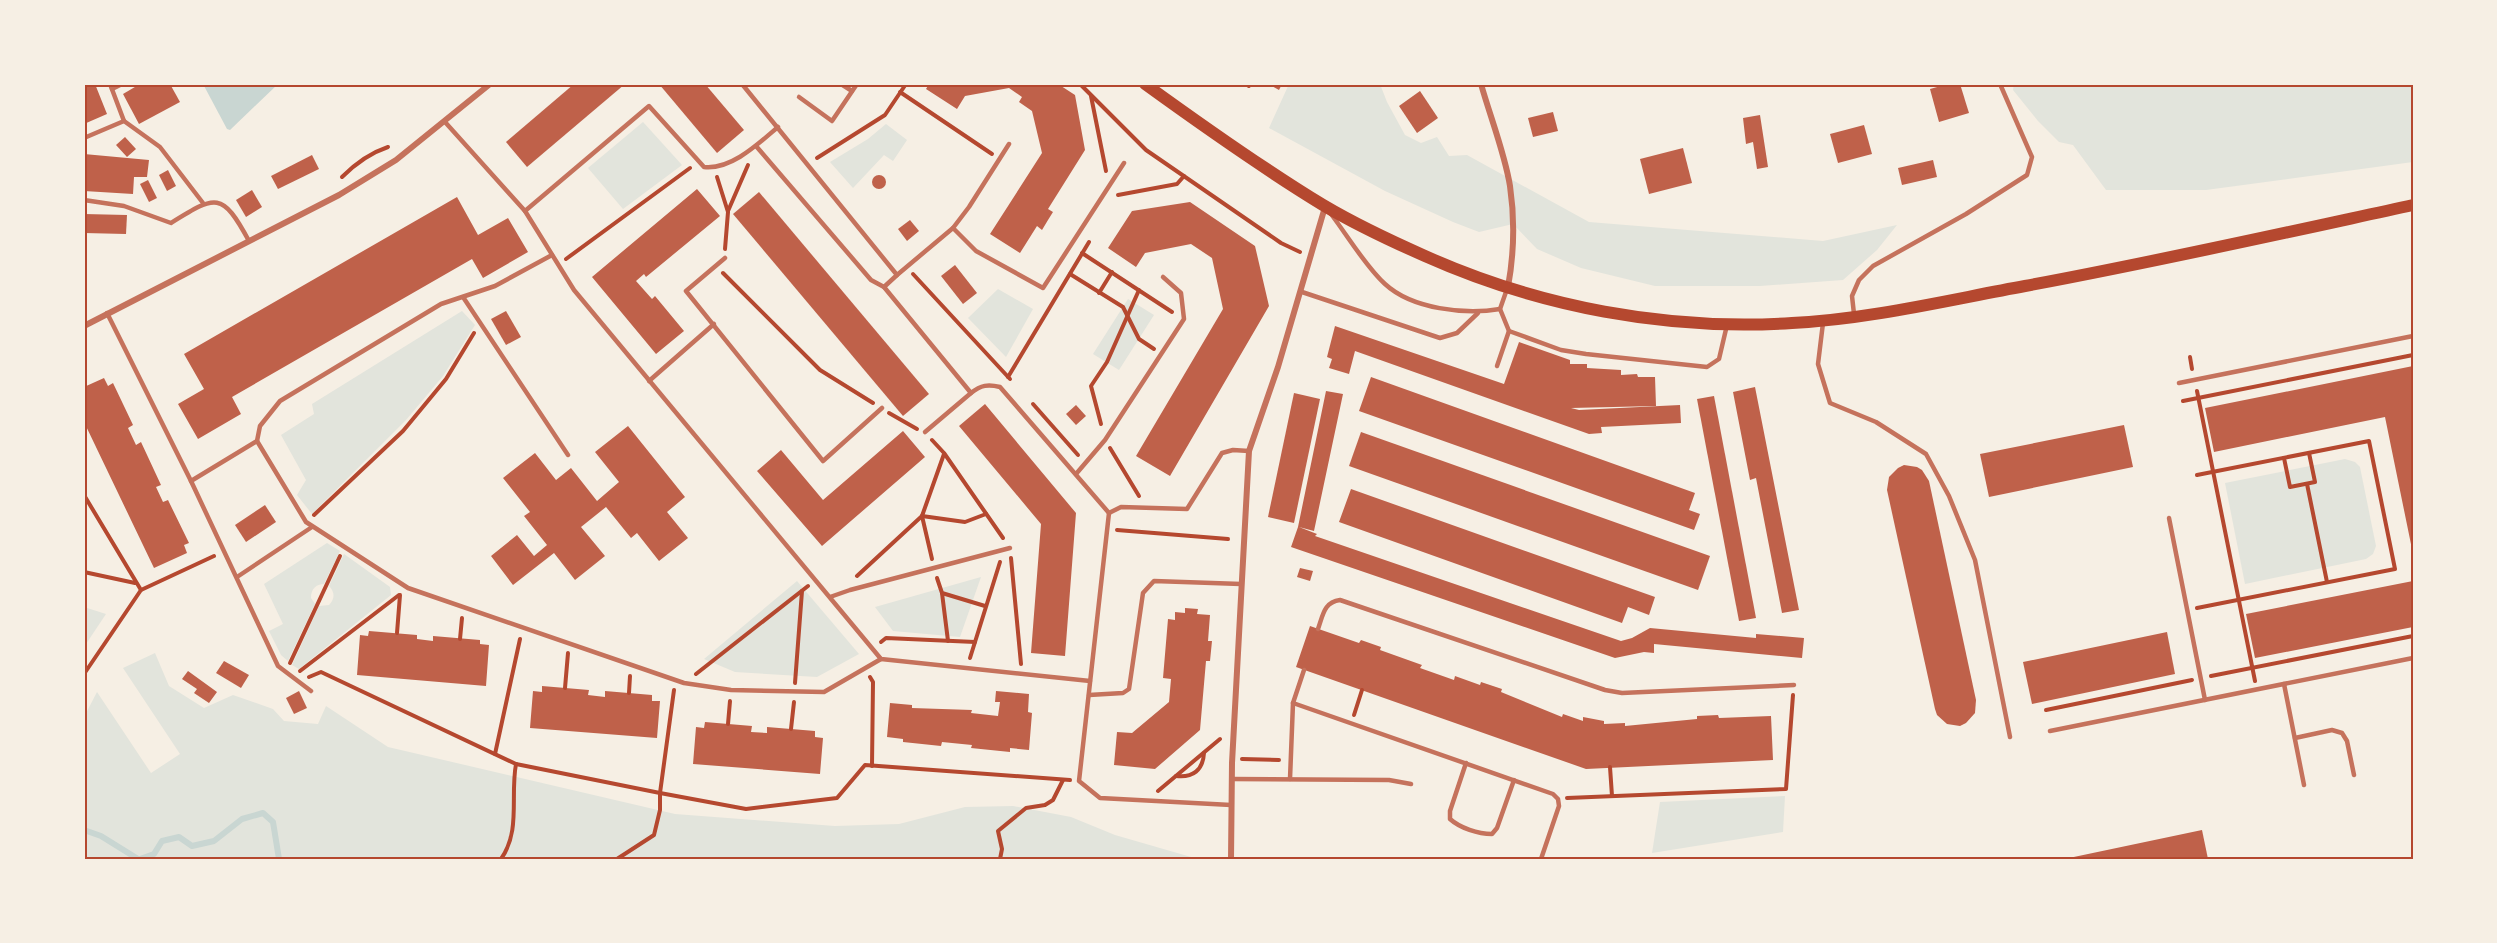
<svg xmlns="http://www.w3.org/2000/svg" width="2497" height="943" viewBox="0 0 2497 943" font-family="'PT Sans Narrow',sans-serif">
  <rect width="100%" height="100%" fill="#f6efe4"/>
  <g fill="#e2e4dc">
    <polygon points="1289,84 1380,84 1387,102 1405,135 1421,143 1437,137 1449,156 1467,155 1589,222 1823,241 1897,225 1877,250 1843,280 1760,286 1655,286 1581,268 1537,249 1513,224 1479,232 1453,222 1385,191 1269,128"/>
    <polygon points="2014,84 2413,84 2413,162 2206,190 2106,190 2073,145 2059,142 2038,121 2013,90"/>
    <polygon points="643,122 682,165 623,209 588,168"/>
    <polygon points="886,124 907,140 893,161 884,155 853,188 830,162 868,139"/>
    <polygon points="998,289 1033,309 1006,357 968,318"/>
    <polygon points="1128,299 1154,315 1119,370 1093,354"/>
    <polygon points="462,311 475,325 443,376 406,420 312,514 297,495 306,480 281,435 314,414 312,404"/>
    <polygon points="2345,459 2355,462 2360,467 2376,546 2373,554 2366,559 2245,584 2225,483"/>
    <path d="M327,543L340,551L324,584C316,584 311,589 311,598L315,604L288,661L281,655L269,631L283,624L264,584Z"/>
    <path d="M344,554L390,587L391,595L299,669L292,665L319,606L329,605C335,599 335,592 329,586Z"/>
    <polygon points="981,577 960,637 893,631 875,607"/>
    <polygon points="797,581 859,654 817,677 735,672 704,659"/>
    <polygon points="84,607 106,614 84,647"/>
    <polygon points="155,653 169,686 204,708 233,695 273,709 284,721 318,724 326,706 388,747 675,814 835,826 899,824 965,807 1013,806 1071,817 1115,835 1198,859 84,859 84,717 97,692 151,773 180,754 123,668"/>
    <polygon points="1785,796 1783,832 1652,853 1660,802"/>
  </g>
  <polygon fill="#c9d6d2" points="203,84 278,84 230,130 227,129"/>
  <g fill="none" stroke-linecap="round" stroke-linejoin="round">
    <g stroke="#c9d6d2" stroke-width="6">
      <polyline points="84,830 101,836 138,859"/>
      <polyline points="140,859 154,854 162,841 179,837 192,846 214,841 242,819 263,813 273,822 279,859"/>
    </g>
  </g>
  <g fill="#bf614a">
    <polygon points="84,84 95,84 107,114 84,124"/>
    <polygon points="140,84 170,84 180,102 139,124 123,94"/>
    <polygon points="574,84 625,84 527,167 506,142"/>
    <polygon points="659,84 705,84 744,130 717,153"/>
    <polygon points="929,84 1058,84 1075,95 1085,150 1048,209 1053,212 1048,220 1042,230 1037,226 1020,253 990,234 1042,153 1032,111 1019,102 1022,97 1009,88 965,96 957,109 926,89"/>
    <polygon points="1268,84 1282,84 1279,90"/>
    <polygon points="1948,84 1960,84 1969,113 1939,122 1930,89"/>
    <polygon points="1420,91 1438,118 1417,133 1399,106"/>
    <polygon points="1553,112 1558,131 1533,137 1528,118"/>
    <polygon points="1760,115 1768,167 1757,169 1753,142 1746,144 1743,118"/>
    <polygon points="1864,125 1872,154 1838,163 1830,134"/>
    <polygon points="125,137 136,149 127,157 116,145"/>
    <polygon points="1683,148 1692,183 1649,194 1640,159"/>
    <polygon points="84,154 149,160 147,177 134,177 133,194 84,191"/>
    <polygon points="312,155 319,169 278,189 271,176"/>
    <polygon points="1933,160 1937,177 1902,185 1898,168"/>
    <polygon points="168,170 176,186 167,191 159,175"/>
    <circle cx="879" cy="182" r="7"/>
    <polygon points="148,180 157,198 149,202 140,184"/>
    <polygon points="697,189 720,216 646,277 644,274 636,281 652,299 655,296 684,331 656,354 592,277"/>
    <polygon points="252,190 262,207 246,217 236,200"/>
    <polygon points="759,192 929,394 903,416 733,214"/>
    <polygon points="457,197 478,235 508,218 528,252 483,278 472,259 232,397 241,414 198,439 178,404 204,389 184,354"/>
    <polygon points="1190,202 1255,246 1269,306 1170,476 1136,456 1223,309 1212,258 1191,244 1145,253 1136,267 1108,248 1132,211"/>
    <polygon points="84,214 127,215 126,234 84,233"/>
    <polygon points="910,220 919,231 907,241 898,229"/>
    <polygon points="955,265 977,293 963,304 941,276"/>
    <polygon points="506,311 521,337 506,345 491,319"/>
    <polygon points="1335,326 1504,384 1519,342 1570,360 1570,364 1587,364 1587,368 1621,370 1621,375 1637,374 1638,377 1655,377 1656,406 1571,408 1579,410 1680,405 1681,423 1601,427 1602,433 1589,434 1355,351 1349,374 1329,368 1332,359 1327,357"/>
    <polygon points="2413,366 2413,554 2385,417 2214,452 2205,408"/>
    <polygon points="1371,377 1695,493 1689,510 1700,514 1694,530 1359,411"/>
    <polygon points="104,378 108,386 113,383 133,425 128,428 136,445 141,442 161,485 156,487 163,502 168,500 189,543 184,545 187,553 154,568 84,422 84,387"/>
    <polygon points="1755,387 1799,610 1782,613 1756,478 1750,480 1733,392"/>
    <polygon points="1326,391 1343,394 1314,531 1299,527 1317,534 1315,536 1621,641 1632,638 1650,628 1756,638 1756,634 1804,638 1802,658 1654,644 1654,653 1644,652 1615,658 1291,547 1298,527"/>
    <polygon points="1294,393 1320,399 1294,523 1268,517"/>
    <polygon points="1714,396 1756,618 1739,621 1697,399"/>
    <polygon points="985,404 1076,513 1065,656 1031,653 1041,524 959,426"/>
    <polygon points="1076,405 1086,416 1076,425 1066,414"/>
    <polygon points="2124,425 2133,467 1989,497 1980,454"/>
    <polygon points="628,426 685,497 667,512 688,538 659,561 637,533 631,538 606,507 581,527 605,556 575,580 554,553 513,585 491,556 517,535 534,556 547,545 524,516 530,512 503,478 535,453 556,480 571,468 597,501 619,482 595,452"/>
    <polygon points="903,431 925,457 822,546 757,471 781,450 823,500"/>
    <polygon points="1361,432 1710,556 1698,590 1349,466"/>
    <polygon points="1904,465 1917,467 1922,470 1929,481 1976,700 1975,713 1966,723 1960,726 1947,724 1937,715 1935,709 1887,490 1889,477 1898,468"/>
    <polygon points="1351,489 1655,597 1649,615 1628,607 1622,623 1339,522"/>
    <polygon points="265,505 276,522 246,542 235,525"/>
    <polygon points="1300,568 1313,571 1310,581 1297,577"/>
    <polygon points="2413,581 2413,627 2255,658 2246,614"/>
    <polygon points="1185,608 1198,609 1197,614 1210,615 1208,641 1212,641 1210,661 1206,661 1200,730 1155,769 1114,765 1117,732 1132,733 1169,702 1171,679 1163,678 1168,619 1175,620 1175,612 1185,613"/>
    <polygon points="1310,626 1359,643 1361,640 1381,647 1380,650 1422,665 1420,668 1454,680 1455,676 1480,685 1481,682 1502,689 1501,692 1562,717 1563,714 1583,721 1583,717 1604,721 1604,724 1625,723 1625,726 1697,719 1697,716 1718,715 1719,718 1771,716 1773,760 1586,769 1296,667"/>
    <polygon points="369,631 417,635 417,639 433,641 433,636 480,640 480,644 489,645 486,686 357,675 360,635 368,636"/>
    <polygon points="2167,632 2175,674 2032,704 2023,662"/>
    <polygon points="224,661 249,675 241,688 216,673"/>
    <polygon points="188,671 217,692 209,703 194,693 197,689 182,679"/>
    <polygon points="542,686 589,690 588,695 605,697 605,691 652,695 652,701 660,701 657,738 530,728 533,691 542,692"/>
    <polygon points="299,691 307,708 294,714 286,698"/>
    <polygon points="996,691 1029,694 1028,712 1032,713 1029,750 1010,748 1010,752 971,748 972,745 942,742 941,746 903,742 903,739 887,737 890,703 912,705 912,708 972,710 971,713 998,716 1000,702 995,702"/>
    <polygon points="705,722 752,726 751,732 767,733 767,727 815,731 815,737 823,738 820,774 693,764 696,727 704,728"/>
    <polygon points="2202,830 2208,859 2069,859 2069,858"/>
  </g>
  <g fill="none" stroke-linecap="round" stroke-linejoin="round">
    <g stroke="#b5482f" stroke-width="4">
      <polyline points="1080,84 1146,150 1281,243 1300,252"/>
      <polyline points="1246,84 1249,86"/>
      <polyline points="900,92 992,154"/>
      <polyline points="1091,96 1106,171"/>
      <polyline points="817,158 885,115 906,84"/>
      <path d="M342,177C355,164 370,153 388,147"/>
      <polyline points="717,177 728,212 725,249"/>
      <polyline points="1118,195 1177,184 1184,176"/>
      <polyline points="728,211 748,165"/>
      <polyline points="1082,253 1172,312"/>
      <polyline points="566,259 690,168"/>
      <polyline points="723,273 820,370 873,403"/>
      <polyline points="913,274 1010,379"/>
      <polyline points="1070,274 1123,307 1139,339 1154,349"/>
      <polyline points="1099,293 1112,272"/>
      <polyline points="2190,357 2192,369"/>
      <polyline points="1008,377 1089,242"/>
      <polyline points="2197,391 2255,681"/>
      <polyline points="2183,401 2413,355"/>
      <polyline points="1033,404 1078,455"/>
      <polyline points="889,413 917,429"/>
      <polyline points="1101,424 1091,386 1107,362 1139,290"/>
      <polyline points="932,440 944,453 1003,538"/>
      <polyline points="1110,448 1139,496"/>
      <polyline points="2284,458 2290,487 2315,482 2309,453"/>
      <polyline points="2307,484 2327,582"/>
      <polyline points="84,495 141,590 214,556"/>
      <polyline points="314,515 403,431 446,379 474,333"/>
      <polyline points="922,516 932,559"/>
      <polyline points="922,516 965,522 986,514"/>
      <polyline points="1117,530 1228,539"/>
      <polyline points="1011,558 1021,664"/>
      <polyline points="84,572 135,583"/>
      <polyline points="857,576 922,516 944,454"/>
      <polyline points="937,578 942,593 985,606"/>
      <polyline points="942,593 948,641"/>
      <polyline points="2197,608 2395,569 2369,441 2197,475"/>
      <polyline points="397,633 400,595"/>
      <polyline points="460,639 462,618"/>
      <polyline points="881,642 886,638 975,642"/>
      <polyline points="970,658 1000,562"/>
      <polyline points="290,663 340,556"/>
      <polyline points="300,671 399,595"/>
      <polyline points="84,674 141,590"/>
      <polyline points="696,674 808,586"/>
      <polyline points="2211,676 2413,636"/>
      <polyline points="309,677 321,672 516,764 660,793 746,809 837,798 865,765 1070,780"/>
      <polyline points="870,677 873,682 872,766"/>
      <polyline points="795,683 802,591"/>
      <polyline points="565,688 568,653"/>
      <polyline points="629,693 630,676"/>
      <polyline points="2046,710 2192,680"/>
      <polyline points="1354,715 1362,690"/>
      <polyline points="728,724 730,701"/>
      <polyline points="791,729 794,702"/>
      <polyline points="495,754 520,639"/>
      <polyline points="1242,759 1279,760"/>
      <polyline points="1610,767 1612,796"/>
      <path d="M1176,776C1193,778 1203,770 1204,753"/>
      <polyline points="1158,791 1220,739"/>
      <polyline points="1567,798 1786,789 1793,695"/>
      <path d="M501,859C521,831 510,796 516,764"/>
      <polyline points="617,859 654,835 660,810 660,793 674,690"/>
      <polyline points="1000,859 1002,849 998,831 1026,808 1045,805 1053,800 1063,780"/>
    </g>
    <g stroke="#c5725c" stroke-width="4.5">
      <polyline points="110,84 124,121"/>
      <polyline points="742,84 897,275 884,287"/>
      <polyline points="841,84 852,91"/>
      <polyline points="112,89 122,84"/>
      <polyline points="799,97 832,121 857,84"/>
      <polyline points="445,122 525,211 574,290 881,659 1090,681"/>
      <polyline points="84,138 124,121 160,147 203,203"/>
      <polyline points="1009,144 969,207 953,228 976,251 1043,288 1124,163"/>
      <path d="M756,146L871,280L884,287L971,393C981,385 988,384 1000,387L1109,513L1121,507L1187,509L1222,453L1233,450L1249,451"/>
      <path d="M84,200L124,206L171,223C216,195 222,191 249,241"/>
      <path d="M525,211L649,106L704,167C731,170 758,144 778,127"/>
      <path d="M1331,214C1347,235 1366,267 1385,284C1412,309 1465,315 1500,309"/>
      <polyline points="725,258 686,291 823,461 882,408"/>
      <polyline points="897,275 953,228"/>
      <polyline points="1507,289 1500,309 1509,331 1561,350 1586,354 1707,367 1719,359 1727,325"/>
      <polyline points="1302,292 1440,338 1457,333 1478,313"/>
      <polyline points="463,297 568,455"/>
      <polyline points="107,313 191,481 278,666 311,691"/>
      <polyline points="1854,314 1852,296 1859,280 1873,266 1966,214 2027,175 2032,157 2000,84"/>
      <polyline points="1823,323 1818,364 1830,403 1876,422 1926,454 1949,496 1975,560 2010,737"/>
      <polyline points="1497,366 1509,331"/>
      <polyline points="649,381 714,324"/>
      <polyline points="2179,383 2413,336"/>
      <polyline points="925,432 971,393"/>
      <polyline points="257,441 306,522 408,588 684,683 731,690 824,692 881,659"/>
      <polyline points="1076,474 1105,440 1184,319 1181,293 1163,277"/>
      <polyline points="191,481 257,441 260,426 280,401 441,304 495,286 552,255"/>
      <polyline points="1109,513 1079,781 1100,798 1231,805"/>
      <polyline points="2169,518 2205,700"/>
      <polyline points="237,577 312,527"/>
      <polyline points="830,597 850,590 1010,548"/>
      <path d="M1318,629C1323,615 1324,602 1340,600L1605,690L1622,693L1794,685"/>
      <polyline points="2284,684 2304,785"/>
      <polyline points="1089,695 1123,693 1129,689 1143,593 1154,581 1241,584"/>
      <polyline points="1293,703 1553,794 1558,799 1559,806 1541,859"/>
      <polyline points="2050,731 2413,658"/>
      <polyline points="2295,738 2332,730 2342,733 2347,741 2354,775"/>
      <path d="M1466,763L1450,811V819C1460,828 1478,834 1492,834L1497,828L1514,780"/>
      <polyline points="1232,779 1389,780 1411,784"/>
      <polyline points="1290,779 1293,703 1304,670"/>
    </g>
    <g stroke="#c5725c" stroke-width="6">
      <path d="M1481,84C1490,116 1505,154 1510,186C1515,220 1514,254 1508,287"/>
      <polyline points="84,326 339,195 396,160 490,84"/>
      <polyline points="1231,859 1232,763 1249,451 1278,367 1325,207"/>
    </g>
    <path stroke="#b5482f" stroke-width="12" d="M1145,84C1203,126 1262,168 1323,205C1355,224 1391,241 1425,256C1539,307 1667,331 1792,323C1870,319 1948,300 2025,286C2155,262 2284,233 2413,205"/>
  </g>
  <rect width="2497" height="943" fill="none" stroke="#f6efe4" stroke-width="171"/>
  <rect x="86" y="86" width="2326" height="772" fill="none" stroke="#b5482f" stroke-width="2"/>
</svg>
